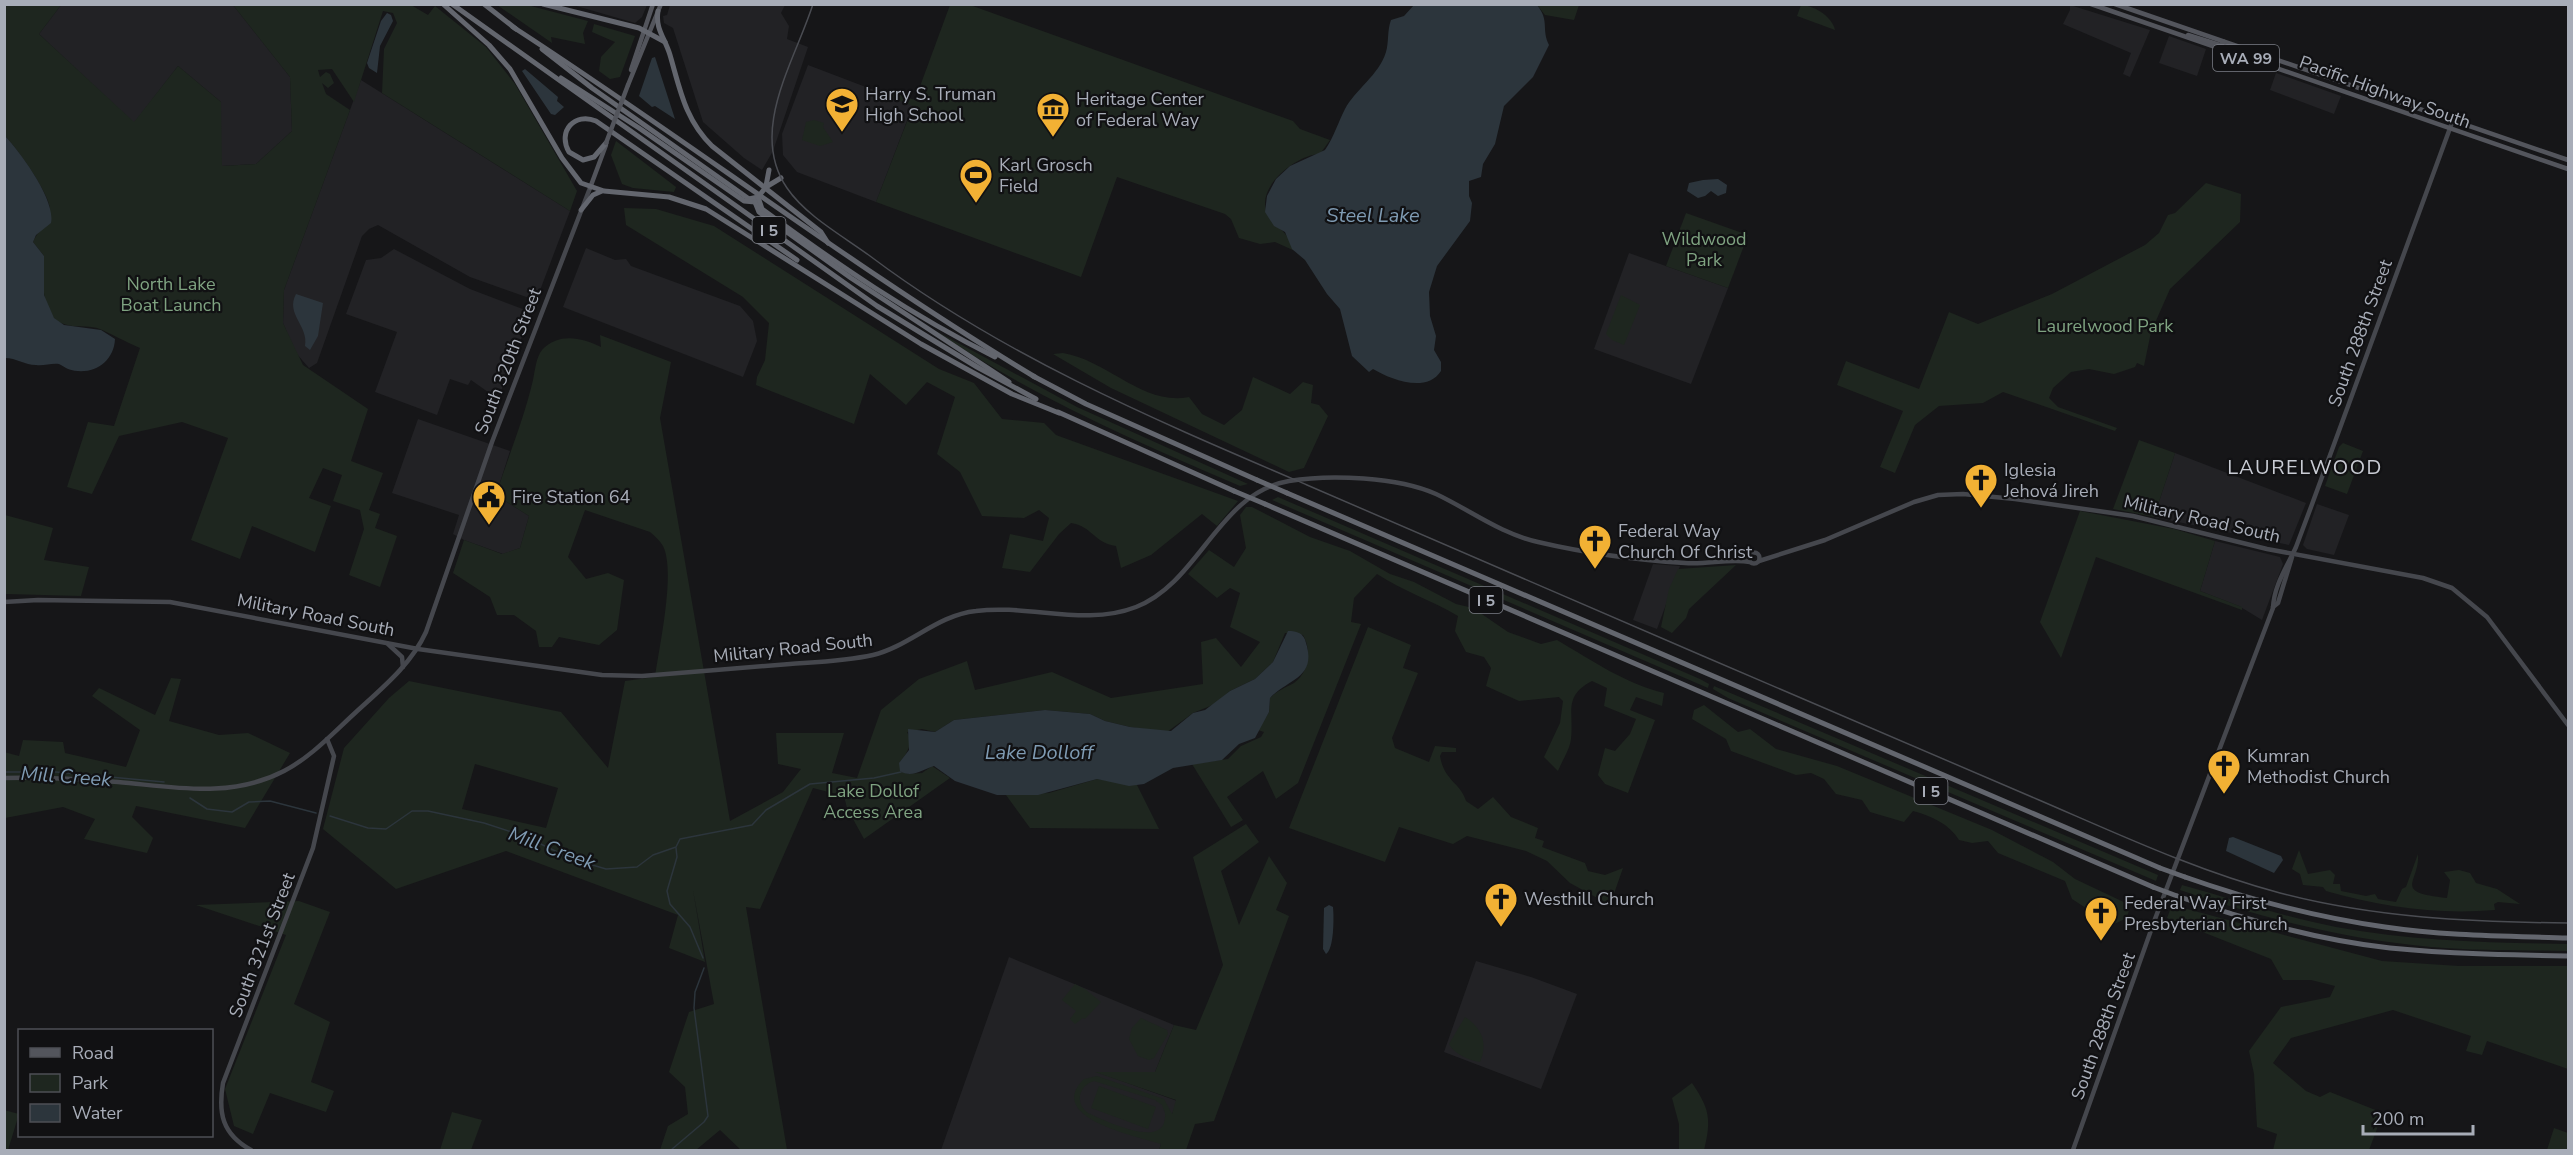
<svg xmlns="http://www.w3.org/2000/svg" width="2573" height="1155" viewBox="0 0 2573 1155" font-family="'Nunito Sans',sans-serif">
  <rect width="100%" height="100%" fill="#161618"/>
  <g fill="#222225">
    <polygon points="61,5 233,5 290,77 292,131 256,164 221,166 221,102 178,66 134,123 39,34"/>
    <polygon points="573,5 647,5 642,17 635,23"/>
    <polygon points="670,5 785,5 781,13 789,26 787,39 808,47 773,151 762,170 744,158 703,122 673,28 664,23 663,16 667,15"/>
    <polygon points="2070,5 2150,30 2130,77 2123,74 2131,53 2063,24 2070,10"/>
    <polygon points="2169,36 2206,49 2197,76 2159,63"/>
    <polygon points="808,65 913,105 876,202 797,172 783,155 782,134"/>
    <polygon points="2276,73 2341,96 2334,114 2270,90"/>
    <polygon points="361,80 570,211 539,293 532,299 470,277 378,225 369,229 362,236 317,363 309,368 296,353 283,323 284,290"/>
    <polygon points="586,248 615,260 626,259 631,266 740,306 753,321 757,341 743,377 563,307"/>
    <polygon points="394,249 470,289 528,311 530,316 498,399 471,380 468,385 450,379 437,415 375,392 397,332 346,314 366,260 381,258"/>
    <polygon points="1629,253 1728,288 1691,384 1594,349"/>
    <polygon points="418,419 510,451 496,495 529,516 520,548 503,554 464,540 453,534 459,515 392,493"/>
    <polygon points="2175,453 2306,503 2289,545 2154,517"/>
    <polygon points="2317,504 2349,515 2334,555 2307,549 2303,545"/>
    <polygon points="2215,541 2280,557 2283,564 2262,620 2239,606 2200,591"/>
    <polygon points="1653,564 1680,566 1657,629 1633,620"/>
    <polygon points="1009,957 1174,1025 1155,1072 1097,1072 1177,1101 1159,1150 941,1150"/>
    <polygon points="1476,961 1531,977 1577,994 1541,1089 1444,1052"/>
  </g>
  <g fill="#1e261f" fill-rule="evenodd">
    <path d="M4,5H61L39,34L134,122L178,66L221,102L222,166L256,164L292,131L290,77L233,5H411L428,15L435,6L486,47L515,84L577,191L570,211L382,93L384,49L397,23L393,13L383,11L354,102L332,69L318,70L320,77L326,72L330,74L334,83L328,88L322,83L326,94L350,110L284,290L283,323L303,365L368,409L351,461L383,473L369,510L380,514L375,528L397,536L380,587L349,575L364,529L360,510L333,501L342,475L323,468L309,498L331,506L315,552L252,526L240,559L191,540L228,438L182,422L119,436L92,494L67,487L88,422L114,426L140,348C125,342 111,333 97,328C86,325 75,328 64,324C39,317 43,276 44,256L33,242C38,230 50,223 50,209C49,193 17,148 5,136Z"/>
    <polygon points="497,5 527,5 588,21 583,33 585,44 551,37 552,43"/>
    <path d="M950,5H970L1293,121L1300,129L1330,140L1320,154C1298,154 1258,185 1266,210C1271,225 1279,225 1286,235C1291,240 1290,246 1295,251L1275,242L1260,244L1239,238L1231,219L1225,214L1117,177L1081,277L876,202L913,106L881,93L885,90L915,100Z"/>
    <polygon points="1537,5 1579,5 1574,20 1545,15"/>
    <path d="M1801,5C1816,6 1832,17 1835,30L1797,16Z"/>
    <polygon points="594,24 635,36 620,77 610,79 599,71 601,57 615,42 592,32"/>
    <polygon points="814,120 824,123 823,127 833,142 820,146 802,140 806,122"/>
    <polygon points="616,141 676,187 674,192 633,188 622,184 611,155"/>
    <polygon points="2206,183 2241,194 2240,222 2170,289 2151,332 2144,366 2137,363 2135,367 2114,374 2089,369 2071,372 2053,388 2049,398 2058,407 2117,428 2115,431 2003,392 1983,403 1939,406 1915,425 1895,473 1880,467 1903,411 1837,385 1846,361 1919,389 1949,312 1978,324 2052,294 2145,245 2159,233 2168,215 2175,213"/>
    <path d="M624,208L656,209L714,226L939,369L974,383L1002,419L1044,423L1056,435L1238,501L1217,526L1202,514L1151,555L1121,568L1116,546C1094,543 1092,526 1071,523L1059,534L1030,572L1002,568L1010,534L1043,541L1049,518L1039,510L1024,518L982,516L960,472L937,454L955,397L927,382L906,405L870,374L854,424L756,385L757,377L765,360L769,323L743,297L626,225Z"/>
    <polygon points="1686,213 1748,235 1728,288 1666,266"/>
    <polygon points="1621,295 1640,305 1624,345 1612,340 1606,334"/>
    <path d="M936,331L1077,407L1248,484L1240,486C1137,442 1029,395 936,331Z"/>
    <path d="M600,335L671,362L660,418L730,821L783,792L801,769L778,764L776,733H844L832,773L857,778L881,710L919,679L967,661L975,690L1052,672L1111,698L1203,684L1201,642L1216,638L1241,667L1260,642L1230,627L1240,593L1230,588L1217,598L1188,574L1209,550L1234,567L1246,548L1240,515L1246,507H1252L1310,537L1350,551L1390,574L1414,582L1456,604L1473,608L1508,632L1541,644L1557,640C1593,661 1624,683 1664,693L1662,706L1636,697L1630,710L1655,720L1628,793L1605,784L1598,775L1605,748L1615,751L1630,734L1636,719L1604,706L1607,688L1592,681C1563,696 1574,712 1571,739C1570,749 1562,761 1558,771L1544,757L1560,723L1563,701L1559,697L1519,701L1486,686L1491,668L1484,657L1466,652L1455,631L1458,616C1431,600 1403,591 1377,574L1354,598L1351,622L1361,624L1298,783L1276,799L1263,771L1227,797L1243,820L1231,827L1192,764L1228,759L1241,746L1261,737L1264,732L1258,730L1269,712L1270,698C1278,690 1285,688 1294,683C1309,672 1312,650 1303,635L1285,633L1273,662L1255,679L1230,691L1215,704L1193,713L1167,732L1130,727L1105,721L1090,714L1045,710L954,720L935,732L922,729L907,732C914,743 907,753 900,762L907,774L922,773L932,766L950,778L864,839L847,808L844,796L813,788L760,909L746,907L787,1150H741L720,1130L696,1150H660L668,1126L688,1114L685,1087L669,1072L689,1012L714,1004L693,890L705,962L669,948L678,915L506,851L396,889L323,829L344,748L389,698L409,681L561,712L608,768L625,681L655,677C659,647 676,572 663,546C660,541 655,536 650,532L585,510L568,557L586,579L608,573L624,580L617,630L599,645L559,637L552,647H539L536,631L514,615H497L490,597L453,573L464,540L502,554L520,548L529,516L496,495C508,457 524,419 533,380C535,371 536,357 542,350C559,332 582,338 601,347ZM475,764L558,788L546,828L462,809Z"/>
    <path d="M1063,353C1109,361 1143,406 1189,397L1202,414L1224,425L1242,410L1253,377L1290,394L1303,382L1313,385L1311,403L1319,405L1328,416L1304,468L1289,472L1111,388L1053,354Z"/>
    <polygon points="2139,440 2175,453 2154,517 2113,509"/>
    <polygon points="2343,443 2363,451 2347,494 2325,486 2339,447"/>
    <polygon points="1278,497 1700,679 1709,684 1708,688 1272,500"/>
    <polygon points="2080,511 2174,529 2215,541 2200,591 2242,607 2242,610 2096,557 2061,658 2040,622"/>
    <polygon points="5,515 53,528 44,560 89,567 81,596 6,594"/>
    <polygon points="1736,565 1689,609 1686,618 1672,633 1661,627 1669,589 1678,569"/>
    <path d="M1368,627L1411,645L1403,668L1418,673L1392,738L1395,748L1429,762L1435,746L1456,748V752H1442L1440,756C1444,781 1461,783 1466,801L1478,809L1493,797L1511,817L1538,828L1535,838L1544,841L1542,847L1585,863L1588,871L1605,875L1623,868L1610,905L1570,883L1547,861L1526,851L1467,836L1453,844L1399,827L1385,862L1289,828Z"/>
    <polygon points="171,678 181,679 169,721 219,735 248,733 290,753 245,828 136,806 132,817 153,838 147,853 84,839 95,819 63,807 5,818 4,752 19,756 23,740 63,742 65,753 126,767 140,730 92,696 99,688 155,715"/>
    <polygon points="1714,686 2158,875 2156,881 1728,698 1713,689"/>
    <path d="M1704,705L1738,732L1750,729L1776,749L1837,766L1992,830L2053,862L2075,879L2130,905L2127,918L2112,925L2072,899L2065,881L1998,853L1988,841L1972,843L1959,840C1949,824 1932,816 1913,811L1904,822L1870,812L1862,800L1836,794L1824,779L1811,773L1796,775L1731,751L1726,739L1692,719L1694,710Z"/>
    <polygon points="1097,779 1137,785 1159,829 1030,828 1006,795 1049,793"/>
    <path d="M1246,824L1259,842L1221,871L1239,925L1269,856L1287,883L1276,910L1289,916L1214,1121L1195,1124L1186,1150H1159L1161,1144C1137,1136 1044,1118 1084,1079L1097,1076L1164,1099L1172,1114L1176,1100L1095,1072H1155L1174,1025L1196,1030L1223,965L1193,857ZM1094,1081L1155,1100L1162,1105L1165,1113C1168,1152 1106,1121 1088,1113C1075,1103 1078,1086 1094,1081Z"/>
    <path d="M2299,850L2308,874L2330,870L2335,875L2333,884H2340L2341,891L2366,896L2375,894L2378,899L2396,902L2402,889L2406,887L2418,854C2420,883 2391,892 2447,898L2450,880L2444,872L2459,870L2470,873L2476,883L2497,889L2520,904L2498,902L2494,904L2495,910C2438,915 2381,907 2326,891L2323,887L2303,885L2300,874L2292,869Z"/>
    <path d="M2182,885C2233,899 2283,917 2336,927C2413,941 2490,943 2568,944V951C2523,950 2476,951 2431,947C2345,939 2261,918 2180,890Z"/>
    <polygon points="299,901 330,912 294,1004 330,1022 311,1082 334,1091 326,1112 270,1093 253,1134 234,1126 225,1089 286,935 196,905"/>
    <polygon points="2172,905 2382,961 2459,966 2568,966 2568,1069 2487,1041 2482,1055 2466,1051 2471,1036 2393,1010 2291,1038 2273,1063 2306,1091 2320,1097 2330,1092 2383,1113 2369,1150 2273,1150 2277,1134 2257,1127 2254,1074 2249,1051 2281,1007 2330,997 2335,986 2311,980 2283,980 2271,959 2167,918"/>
    <polygon points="1075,984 1085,989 1101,1002 1085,1019 1083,1018 1075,1024 1070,1019 1076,1011 1062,1000"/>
    <path d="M1465,1017C1482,1028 1488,1043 1480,1062C1470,1061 1453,1053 1449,1044Z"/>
    <polygon points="1141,1018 1167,1030 1168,1034 1154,1058 1149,1060 1138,1056 1129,1039 1132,1028"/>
    <path d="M1692,1083C1709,1108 1712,1119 1704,1150H1679V1124L1672,1098Z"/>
    <polygon points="1099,1086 1156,1107 1148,1129 1091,1108"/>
    <polygon points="4,1110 19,1114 8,1150 5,1150"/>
    <polygon points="452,1112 482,1120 471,1150 440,1150"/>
    <polygon points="2554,1128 2568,1133 2568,1150 2547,1150"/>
  </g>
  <g fill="#2c353c">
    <path d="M1414,5H1537C1550,21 1541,29 1549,45L1533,77L1504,106L1495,144L1483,164L1481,177L1469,181V196L1472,203L1470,221L1437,266L1429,292L1430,316L1436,336L1434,350L1441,362V371C1426,394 1390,379 1373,369L1369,372L1352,356L1340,309L1327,294L1305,260L1292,249L1285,232L1274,226L1265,212L1267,196L1276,179L1290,166L1325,150C1334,137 1339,120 1345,109C1355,90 1379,75 1386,52C1389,42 1387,31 1391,20L1404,16Z"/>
    <polygon points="387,13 391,15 393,21 380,46 377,73 369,68 367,63 381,21"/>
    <polygon points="655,57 675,119 655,106 652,107 639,96 652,58"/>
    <polygon points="525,69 558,97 557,101 564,107 555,115 551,114 522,71"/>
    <path d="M5,136C20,152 56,200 51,223L36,235L33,242L44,256V295L54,318L64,325L101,330L115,339C114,363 91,377 68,369C66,368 61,365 59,364C51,363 44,366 36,365C25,365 16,358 5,358Z"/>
    <polygon points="1703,180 1718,179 1727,185 1726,193 1718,196 1711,191 1705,196 1698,198 1687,191 1689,183"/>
    <path d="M296,294L323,303L318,336L310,350L305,346C309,326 285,314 296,294Z"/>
    <path d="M1288,631C1297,631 1304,633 1306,643C1317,678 1288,679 1270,698L1269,712L1255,738L1239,744L1222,760L1173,768L1144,784L1129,786L1097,779L1038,795H997L955,781L934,766C923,769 912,779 900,771L899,763L909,750L908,729L935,732L954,720L1045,710L1090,714L1105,721L1130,727L1171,731L1193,713L1205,710L1230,691L1255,679L1273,662Z"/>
    <polygon points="2233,837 2281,856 2283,860 2274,873 2226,851 2229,838"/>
    <path d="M1329,905L1333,907C1334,918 1334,949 1326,954L1323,949L1324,908Z"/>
  </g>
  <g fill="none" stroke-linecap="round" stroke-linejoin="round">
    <g stroke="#2c353c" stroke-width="1.5">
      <polyline points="4,772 56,772 164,782"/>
      <polyline points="190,798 207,809 232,812 249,802 270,801 316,813"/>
      <polyline points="330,816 368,828 386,829 412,811 428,811 484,823 524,836 572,859 606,869 637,867 653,855 676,847 680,839 752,825 766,810 810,784 874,778 901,772"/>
      <polyline points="676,848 677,857 667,891 670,904 690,927 703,958"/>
      <polyline points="671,1150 704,1122 708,1116 694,1008 695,992 704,968"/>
    </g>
    <g stroke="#45474d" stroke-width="4.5">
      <circle cx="1754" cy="558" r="5.5"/>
      <polyline points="1759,561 1825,540 1914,502 1938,495 1963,494 2015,499 2133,516 2267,549 2423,578 2452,588 2487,617 2568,725"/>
      <path d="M4,602L38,600L170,602L418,649L602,675L642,676C691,672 741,668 790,664C818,662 846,661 873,655C910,646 937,615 976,611C1029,604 1085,627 1136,607C1200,582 1218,493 1289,481C1330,474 1398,477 1436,494C1470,510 1501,534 1538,542C1585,553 1637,560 1685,563C1707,565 1729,558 1750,562"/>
      <polyline points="2273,607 2278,603 2292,557"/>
      <polyline points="388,644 402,657 403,667"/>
      <path d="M4,778C43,777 80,779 118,782C175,787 230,799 284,771C311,757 332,734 355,713C381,689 411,665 426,632L492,442L590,188"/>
      <path d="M251,1150C222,1134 218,1113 223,1083L313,848L334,756L327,739"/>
      <path d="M2073,1150L2155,919L2273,608C2274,585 2287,567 2296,547C2301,534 2306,520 2311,507L2453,120"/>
    </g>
    <g stroke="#53555c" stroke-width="4.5">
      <polyline points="2091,4 2568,169"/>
      <polyline points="2115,4 2568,160"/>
      <polyline points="2188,35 2220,45 2224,42"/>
      <polyline points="2231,52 2235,50 2268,59"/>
      <polyline points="631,70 653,4"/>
      <polyline points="628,85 661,4"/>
      <polyline points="590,188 606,145"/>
    </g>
    <g stroke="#63666e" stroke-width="5">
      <polyline points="443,4 489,45 510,69 562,158 581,183 604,191 669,197 706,209 921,344 1012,394 1059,413"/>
      <polyline points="452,4 877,306 977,367 1036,399"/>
      <polyline points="484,4 516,29"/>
      <polyline points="543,4 639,28 665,42"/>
      <path d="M658,11C655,29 665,38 670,55C680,89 685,120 712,146L821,232L828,243"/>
      <path d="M513,27C689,141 855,269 1035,377"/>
      <polyline points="542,49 592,88 735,189 749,199 758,197"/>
      <polyline points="561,78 639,128 744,201 755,202"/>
      <path d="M606,143L594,157L583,160L569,152C557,131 575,112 596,121L797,260"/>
      <polyline points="766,186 769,170"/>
      <polyline points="766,187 781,178"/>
      <path d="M758,197L762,209C838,265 911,315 995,357"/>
      <polyline points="755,202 759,212 851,278 1009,382"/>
      <polyline points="581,210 593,195 602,191"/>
      <polyline points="1033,376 1086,404 1257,480"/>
      <polyline points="1058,412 1234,491"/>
      <polyline points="1287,493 2160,868"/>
      <polyline points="1265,504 2153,887"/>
      <path d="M2185,877C2250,900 2316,917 2385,927C2445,936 2508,936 2568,938"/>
      <path d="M2177,896C2246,920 2317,940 2390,948C2449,954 2509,955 2568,956"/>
    </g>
    <path stroke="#4a4c52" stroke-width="1.5" d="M813,4C795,61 748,131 787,188C806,216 843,236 870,256C1003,356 1155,420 1307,485C1439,542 1571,599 1703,656C1815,705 1927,753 2039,800C2118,834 2197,871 2280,893C2375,918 2471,922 2568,923"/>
    <polyline stroke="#53555c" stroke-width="4.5" points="606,143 628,85"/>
    <g stroke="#63666e" stroke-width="5">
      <polyline points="758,197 766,187"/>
      <polyline points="1257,480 1287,493"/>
      <polyline points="1234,491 1265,504"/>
      <polyline points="2160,868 2185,877"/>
      <polyline points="2153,887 2177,896"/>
    </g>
  </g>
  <defs>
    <g id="school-pin" transform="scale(1.725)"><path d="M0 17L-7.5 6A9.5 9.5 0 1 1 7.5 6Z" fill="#f2b134" stroke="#111113"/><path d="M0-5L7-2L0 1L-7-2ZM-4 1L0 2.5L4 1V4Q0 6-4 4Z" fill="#111"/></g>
    <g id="museum-pin" transform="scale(1.725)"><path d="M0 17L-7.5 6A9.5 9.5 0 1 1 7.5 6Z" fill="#f2b134" stroke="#111113"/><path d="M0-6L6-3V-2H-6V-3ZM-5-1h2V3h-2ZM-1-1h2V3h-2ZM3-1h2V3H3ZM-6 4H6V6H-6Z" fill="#111"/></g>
    <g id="stadium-pin" transform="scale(1.725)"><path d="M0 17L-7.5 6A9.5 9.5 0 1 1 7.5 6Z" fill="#f2b134" stroke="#111113"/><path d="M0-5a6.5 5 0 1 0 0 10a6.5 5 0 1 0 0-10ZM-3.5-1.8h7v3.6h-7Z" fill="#111"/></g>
    <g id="church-pin" transform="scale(1.725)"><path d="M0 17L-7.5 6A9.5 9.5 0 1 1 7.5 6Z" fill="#f2b134" stroke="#111113"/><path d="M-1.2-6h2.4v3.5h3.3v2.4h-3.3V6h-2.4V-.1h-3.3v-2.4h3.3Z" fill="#111"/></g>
    <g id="civic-pin" transform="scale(1.725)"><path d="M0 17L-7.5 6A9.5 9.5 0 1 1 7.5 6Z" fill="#f2b134" stroke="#111113"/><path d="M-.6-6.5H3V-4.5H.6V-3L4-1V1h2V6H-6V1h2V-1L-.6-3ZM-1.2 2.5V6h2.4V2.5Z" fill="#111"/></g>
  </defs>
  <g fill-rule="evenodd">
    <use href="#school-pin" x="842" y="104"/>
    <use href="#museum-pin" x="1053" y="109"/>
    <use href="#stadium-pin" x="976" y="175"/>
    <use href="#church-pin" x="1981" y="480"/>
    <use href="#civic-pin" x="489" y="497"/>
    <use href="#church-pin" x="1595" y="541"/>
    <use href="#church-pin" x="2224" y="766"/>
    <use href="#church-pin" x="1501" y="899"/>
    <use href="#church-pin" x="2101" y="913"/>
  </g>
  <g text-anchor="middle" stroke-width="4.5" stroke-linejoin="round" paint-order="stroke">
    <g fill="#111113" stroke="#7b7e86" stroke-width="1.5">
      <rect x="2213" y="45" width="66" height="26" rx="4.5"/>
      <rect x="752.5" y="217" width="33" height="26" rx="4.5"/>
      <rect x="1469.5" y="587" width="33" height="26" rx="4.5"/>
      <rect x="1914.5" y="778" width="33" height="26" rx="4.5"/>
    </g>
    <g font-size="16" font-weight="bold" fill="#a8adb8">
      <text x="2246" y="64">WA 99</text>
      <text x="769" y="236">I 5</text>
      <text x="1486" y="606">I 5</text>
      <text x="1931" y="797">I 5</text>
    </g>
    <g font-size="18" fill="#a8adb8" stroke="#111113">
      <text transform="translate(2385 92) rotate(20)" y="6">Pacific Highway South</text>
      <text transform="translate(2360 333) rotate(-70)" y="6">South 288th Street</text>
      <text transform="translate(508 361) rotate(-69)" y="6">South 320th Street</text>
      <text transform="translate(2202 519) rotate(13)" y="6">Military Road South</text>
      <text transform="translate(316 615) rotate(11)" y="6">Military Road South</text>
      <text transform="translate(793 648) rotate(-6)" y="6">Military Road South</text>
      <text transform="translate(262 945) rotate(-69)" y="6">South 321st Street</text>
      <text transform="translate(2103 1026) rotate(-70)" y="6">South 288th Street</text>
    </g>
    <g font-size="18" fill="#a8adb8" stroke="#111113" text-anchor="start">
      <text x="865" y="100">Harry S. Truman<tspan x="865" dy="21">High School</tspan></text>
      <text x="1076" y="105">Heritage Center<tspan x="1076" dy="21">of Federal Way</tspan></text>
      <text x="999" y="171">Karl Grosch<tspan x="999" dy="21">Field</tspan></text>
      <text x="2004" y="476">Iglesia<tspan x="2004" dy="21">Jehová Jireh</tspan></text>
      <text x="512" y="503">Fire Station 64</text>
      <text x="1618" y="537">Federal Way<tspan x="1618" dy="21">Church Of Christ</tspan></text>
      <text x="2247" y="762">Kumran<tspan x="2247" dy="21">Methodist Church</tspan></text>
      <text x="1524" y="905">Westhill Church</text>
      <text x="2124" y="909">Federal Way First<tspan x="2124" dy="21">Presbyterian Church</tspan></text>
    </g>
    <g font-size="18" fill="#7fa381" stroke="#111113">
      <text x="1704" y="245">Wildwood<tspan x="1704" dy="21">Park</tspan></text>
      <text x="171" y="290">North Lake<tspan x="171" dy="21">Boat Launch</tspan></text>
      <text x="2105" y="332">Laurelwood Park</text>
      <text x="873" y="797">Lake Dollof<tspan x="873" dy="21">Access Area</tspan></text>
    </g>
    <g font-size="20" font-style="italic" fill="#7f9bb3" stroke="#111113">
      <text x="1373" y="222">Steel Lake</text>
      <text x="1039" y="759">Lake Dolloff</text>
      <text transform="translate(66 776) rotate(4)" y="7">Mill Creek</text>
      <text transform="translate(552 848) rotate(20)" y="7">Mill Creek</text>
    </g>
    <g font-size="20" letter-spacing="1.5" fill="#c9ccd4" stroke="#111113">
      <text x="2305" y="474">LAURELWOOD</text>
    </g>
  </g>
  <rect width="2573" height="1155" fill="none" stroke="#a8adb8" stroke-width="12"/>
  <rect x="18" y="1029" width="195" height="108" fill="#111113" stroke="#4d4f55" stroke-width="1.5"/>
  <rect x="30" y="1048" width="30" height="9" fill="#53555c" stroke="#4d4f55" stroke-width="1.5"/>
  <text x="72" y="1059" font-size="18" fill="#a8adb8">Road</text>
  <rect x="30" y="1074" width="30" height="18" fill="#1e261f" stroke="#4d4f55" stroke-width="1.5"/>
  <text x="72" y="1089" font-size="18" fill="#a8adb8">Park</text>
  <rect x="30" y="1104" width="30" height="18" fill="#2c353c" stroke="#4d4f55" stroke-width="1.5"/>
  <text x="72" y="1119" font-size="18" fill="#a8adb8">Water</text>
  <path d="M2363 1125v9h110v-9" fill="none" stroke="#a8adb8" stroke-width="3"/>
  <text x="2372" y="1125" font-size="18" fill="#a8adb8" stroke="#111113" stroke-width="4.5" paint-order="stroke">200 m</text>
</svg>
